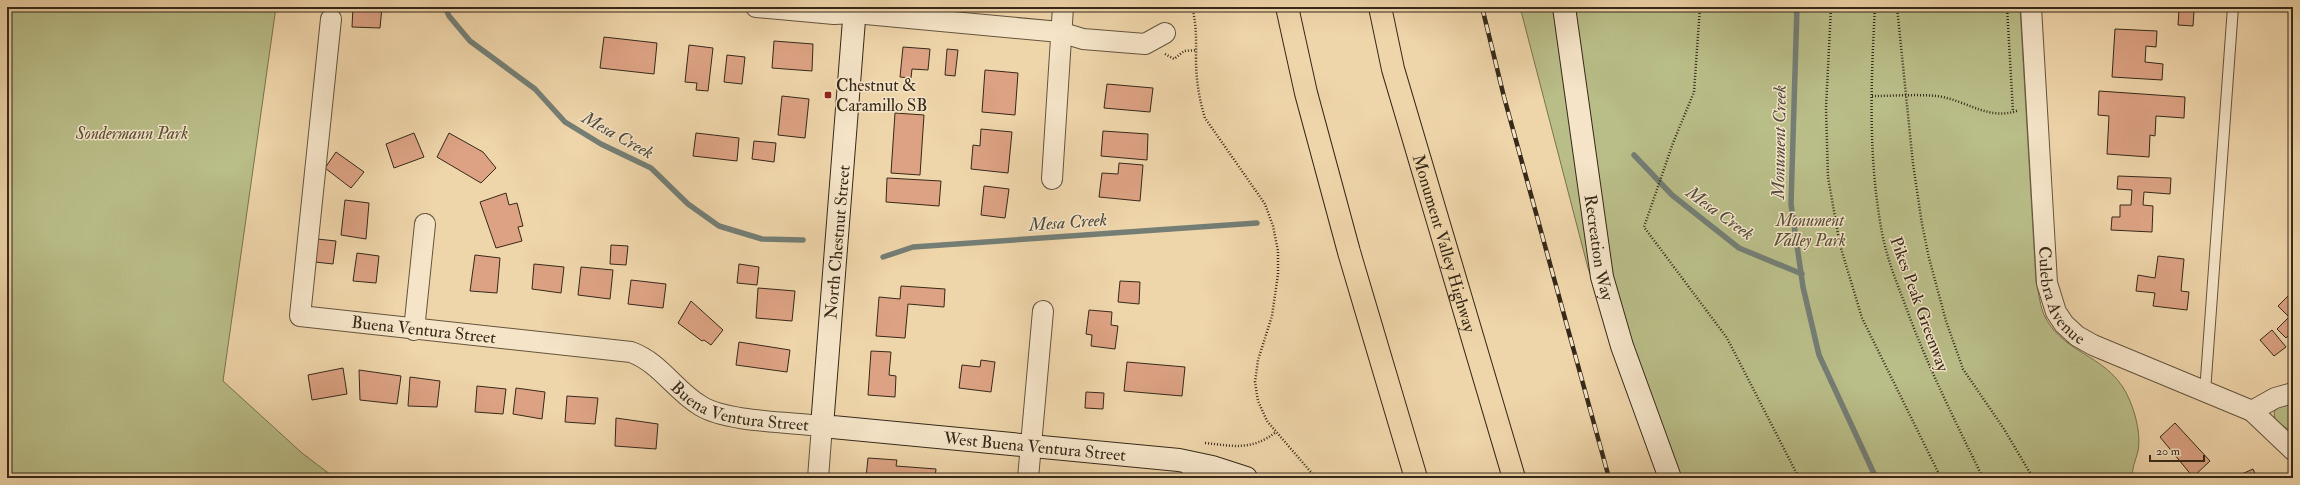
<svg xmlns="http://www.w3.org/2000/svg" width="2300" height="485" viewBox="0 0 2300 485" font-family="'IM FELL Double Pica',serif">
  <rect width="100%" height="100%" fill="#efd5aa"/>
  <filter id="stains"><feTurbulence type="fractalNoise" baseFrequency=".005" numOctaves="4"/><feColorMatrix values="0 0 0 0 .2 0 0 0 0 .09 0 0 0 0 .02 0 0 0 .5 -.17"/></filter>
  <radialGradient id="worn" r=".72"><stop offset=".6" stop-color="#630" stop-opacity="0"/><stop offset="1" stop-color="#630" stop-opacity=".3"/></radialGradient>
  <g fill="#b9bd88" stroke="#787350">
    <polygon points="7,7 276,7 223,381 302,453 335,478 7,478"/>
    <path d="M1520,7H2020L2036,282C2039,293 2040,307 2045,317C2066,357 2111,354 2130,401C2136,415 2141,436 2138,451C2136,460 2131,469 2133,478H1659L1588,268Z"/>
    <polygon points="2293,402 2293,433 2275,420 2274,412 2279,406"/>
  </g>
  <g fill="none" stroke-linecap="round" stroke-linejoin="round">
    <g stroke="#747e75" stroke-width="5.5">
      <polyline points="445,7 449,16 470,41 535,89 565,122 601,144 651,168 688,204 719,226 762,239 803,240"/>
      <polyline points="1797,7 1791,204 1803,287 1819,355 1876,478"/>
      <polyline points="1634,155 1672,195 1739,248 1802,274"/>
      <polyline points="883,257 913,247 1257,223"/>
    </g>
  </g>
  <g fill="#dca283" stroke="#362919">
    <polygon points="353,7 382,7 380,28 352,27"/>
    <polygon points="2179,10 2194,11 2193,26 2178,25"/>
    <polygon points="2115,29 2157,31 2156,47 2146,46 2145,62 2163,64 2162,80 2112,77"/>
    <polygon points="604,37 657,43 654,74 600,68"/>
    <polygon points="774,41 813,44 812,71 772,68"/>
    <polygon points="689,45 713,48 708,91 696,90 697,83 685,82"/>
    <polygon points="903,47 930,49 928,70 912,69 911,78 900,77"/>
    <polygon points="947,49 958,50 955,76 945,75"/>
    <polygon points="727,55 745,57 742,84 724,82"/>
    <polygon points="985,70 1018,73 1015,115 982,112"/>
    <polygon points="1107,84 1153,88 1150,112 1104,108"/>
    <polygon points="2099,91 2185,97 2184,118 2156,116 2155,136 2150,135 2149,157 2107,154 2109,116 2098,115"/>
    <polygon points="782,96 809,99 805,138 778,135"/>
    <polygon points="895,113 924,115 920,175 891,173"/>
    <polygon points="981,129 1012,132 1008,173 971,169 973,145 980,146"/>
    <polygon points="1103,131 1148,134 1147,160 1101,156"/>
    <polygon points="414,133 424,157 394,168 386,144"/>
    <polygon points="449,133 483,152 496,168 481,183 437,157"/>
    <polygon points="696,133 739,138 737,161 693,156"/>
    <polygon points="754,141 776,143 774,162 752,159"/>
    <polygon points="336,152 364,172 351,188 325,168"/>
    <polygon points="1119,163 1143,165 1140,201 1099,197 1102,173 1118,174"/>
    <polygon points="2118,176 2171,178 2170,194 2144,192 2143,205 2153,206 2152,232 2111,230 2112,217 2120,217 2120,205 2131,205 2132,190 2117,189"/>
    <polygon points="887,178 941,181 939,206 886,202"/>
    <polygon points="984,186 1009,189 1005,218 981,215"/>
    <polygon points="506,193 509,205 517,203 523,226 518,227 522,241 496,248 480,202"/>
    <polygon points="345,200 369,203 366,239 341,235"/>
    <polygon points="317,239 336,241 333,264 315,262"/>
    <polygon points="611,245 628,246 626,265 610,264"/>
    <polygon points="357,253 379,256 376,283 353,281"/>
    <polygon points="475,255 500,258 497,293 470,291"/>
    <polygon points="2158,256 2184,259 2181,291 2189,292 2187,310 2153,306 2155,293 2136,291 2138,275 2155,278"/>
    <polygon points="534,264 564,267 561,293 532,289"/>
    <polygon points="739,264 759,267 757,285 737,283"/>
    <polygon points="581,267 613,270 610,299 578,295"/>
    <polygon points="631,280 666,284 663,308 628,304"/>
    <polygon points="1120,281 1140,282 1139,304 1118,302"/>
    <polygon points="901,286 945,289 944,307 908,304 905,338 876,336 879,297 900,299"/>
    <polygon points="758,288 795,291 792,321 756,318"/>
    <polygon points="2293,291 2293,331 2286,338 2277,329 2289,317 2278,306"/>
    <polygon points="691,301 723,330 711,345 704,340 702,341 678,323"/>
    <polygon points="1089,310 1112,312 1111,325 1118,326 1115,349 1091,346 1092,335 1086,334"/>
    <polygon points="2272,330 2286,347 2274,356 2260,340"/>
    <polygon points="739,342 790,350 787,372 736,365"/>
    <polygon points="871,351 891,352 889,375 896,376 895,397 868,395"/>
    <polygon points="981,360 995,362 991,392 959,388 962,365 980,367"/>
    <polygon points="1127,362 1185,367 1182,396 1124,391"/>
    <polygon points="343,368 347,394 312,400 308,375"/>
    <polygon points="359,370 401,376 397,404 360,400"/>
    <polygon points="410,377 440,381 437,407 408,406"/>
    <polygon points="477,386 506,389 503,414 475,412"/>
    <polygon points="516,388 545,392 542,419 513,414"/>
    <polygon points="1086,392 1104,393 1103,409 1085,408"/>
    <polygon points="567,396 598,398 595,424 565,422"/>
    <polygon points="616,418 658,424 656,449 615,446"/>
    <polygon points="2175,423 2210,461 2193,477 2160,437"/>
    <polygon points="868,458 897,460 896,466 936,469 935,478 866,478"/>
    <polygon points="2253,469 2257,478 2233,478"/>
  </g>
  <g fill="none" stroke-linecap="round" stroke-linejoin="round">
    <g stroke="#64543d" stroke-width="12">
      <g id="lane">
        <polyline points="2205,392 2233,7"/>
        <polyline points="1187,478 1188,462"/>
      </g>
    </g>
    <g stroke="#64543d" stroke-width="22">
      <g id="street">
        <polyline points="756,7 834,14 855,13 1060,32 1083,39 1145,44 1165,33"/>
        <path id="s1" d="M2031,7L2047,283L2056,312L2064,324L2077,336L2093,345L2252,411L2293,450"/>
        <path id="s2" d="M331,19L300,316L631,352C661,363 675,391 701,406C727,422 790,422 822,426L818,478"/>
        <polyline points="1052,179 1063,7"/>
        <polyline points="414,330 425,224"/>
        <polyline points="2252,411 2275,398 2293,393"/>
        <polyline points="1028,478 1043,311"/>
      </g>
    </g>
    <g stroke="#362919" stroke-width="24">
      <g id="secondary">
        <path id="s3" d="M855,7L822,426L1179,460L1212,467L1246,478"/>
        <path id="s4" d="M1564,7L1602,277L1622,346L1670,478"/>
      </g>
    </g>
    <g stroke="#362919" stroke-width="24">
      <g id="highway">
        <polyline points="1287,7 1306,93 1349,252 1416,478"/>
        <path id="s5" d="M1380,7L1393,69L1514,478"/>
      </g>
    </g>
    <g stroke="#362919" stroke-width="2.5" stroke-dasharray="1 2" stroke-linecap="butt">
      <path d="M1192,7C1197,27 1196,40 1196,59C1196,79 1199,99 1205,118L1265,204L1273,226L1278,251V274L1272,316L1258,360L1255,382L1258,401L1267,421L1316,478"/>
      <polyline points="1700,7 1694,92 1673,143 1644,227 1727,338 1799,478"/>
      <polyline points="1831,7 1826,108 1828,177 1840,245 1862,318 1941,478"/>
      <path d="M1875,7C1871,80 1868,154 1881,227C1885,252 1894,276 1903,299C1925,361 1954,419 1983,478"/>
      <polyline points="1897,7 1913,164 1922,224 1929,258 1946,321 1963,369 2004,429 2033,478"/>
      <polyline points="2007,7 2013,112"/>
      <polyline points="1165,54 1174,59 1184,51 1197,50"/>
      <path d="M1872,96C1893,96 1916,94 1937,96C1967,100 1989,122 2019,110"/>
      <path d="M1205,443C1234,446 1251,451 1276,432"/>
    </g>
    <use href="#lane" stroke="#f5e4c8" stroke-width="10"/>
    <use href="#street" stroke="#f5e4c8" stroke-width="20"/>
    <use href="#secondary" stroke="#f5e4c8" stroke-width="22"/>
    <use href="#highway" stroke="#efd5aa" stroke-width="22"/>
    <g stroke="#362919" stroke-width="4.5">
      <polyline id="rail" points="1482,7 1504,97 1609,478"/>
    </g>
    <use href="#rail" stroke="#f5e4c8" stroke-width="3" stroke-dasharray="9" stroke-linecap="butt"/>
  </g>
  <rect fill="#8f2418" stroke="#f5e4c8" stroke-width="1.5" x="824" y="91" width="8" height="8" rx="2"/>
  <g text-anchor="middle" stroke-width="3" stroke-linejoin="round" paint-order="stroke">
    <g font-size="17" fill="#362919" stroke="#f5e4c8" text-anchor="start">
      <text x="836" y="91">Chestnut &amp;<tspan x="836" dy="20">Caramillo SB</tspan></text>
    </g>
    <g font-size="17" font-style="italic" fill="#574e35" stroke="#f5e4c8">
      <text x="132" y="139">Sondermann Park</text>
      <text x="1810" y="226">Monument<tspan x="1810" dy="20">Valley Park</tspan></text>
    </g>
    <g font-size="17" fill="#362919" stroke="#f5e4c8">
      <text transform="translate(837 242) rotate(-85)" y="6">North Chestnut Street</text>
      <text dy="6" stroke="none"><textPath href="#s5" startOffset="245">Monument Valley Highway</textPath></text>
      <text dy="6" stroke="none"><textPath href="#s4" startOffset="243">Recreation Way</textPath></text>
      <text dy="6" stroke="none"><textPath href="#s1" startOffset="293">Culebra Avenue</textPath></text>
      <text transform="translate(1920 304) rotate(70)" y="6">Pikes Peak Greenway</text>
      <text dy="6" stroke="none"><textPath href="#s2" startOffset="423">Buena Ventura Street</textPath></text>
      <text dy="6" stroke="none"><textPath href="#s2" startOffset="758">Buena Ventura Street</textPath></text>
      <text dy="6" stroke="none"><textPath href="#s3" startOffset="634">West Buena Ventura Street</textPath></text>
    </g>
    <g font-size="18" font-style="italic" fill="#504c3f" stroke="#f5e4c8">
      <text transform="translate(618 135) rotate(29)" y="6">Mesa Creek</text>
      <text transform="translate(1779 142) rotate(-89)" y="6">Monument Creek</text>
      <text transform="translate(1720 213) rotate(36)" y="6">Mesa Creek</text>
      <text transform="translate(1068 222) rotate(-4)" y="6">Mesa Creek</text>
    </g>
  </g>
  <rect width="2300" height="485" fill="none" stroke="#efd5aa" stroke-width="24"/>
  <rect x="8" y="8" width="2284" height="469" fill="none" stroke="#362919" stroke-width="2"/>
  <rect x="12" y="12" width="2276" height="461" fill="none" stroke="#362919"/>
  <path d="M2150 455v6h54v-6" fill="none" stroke="#362919" stroke-width="2"/>
  <text x="2156" y="455" font-size="12" fill="#362919" stroke="#f5e4c8" stroke-width="3" paint-order="stroke">20 m</text>
  <rect width="100%" height="100%" filter="url(#stains)"/>
  <rect width="100%" height="100%" fill="url(#worn)"/>
</svg>
